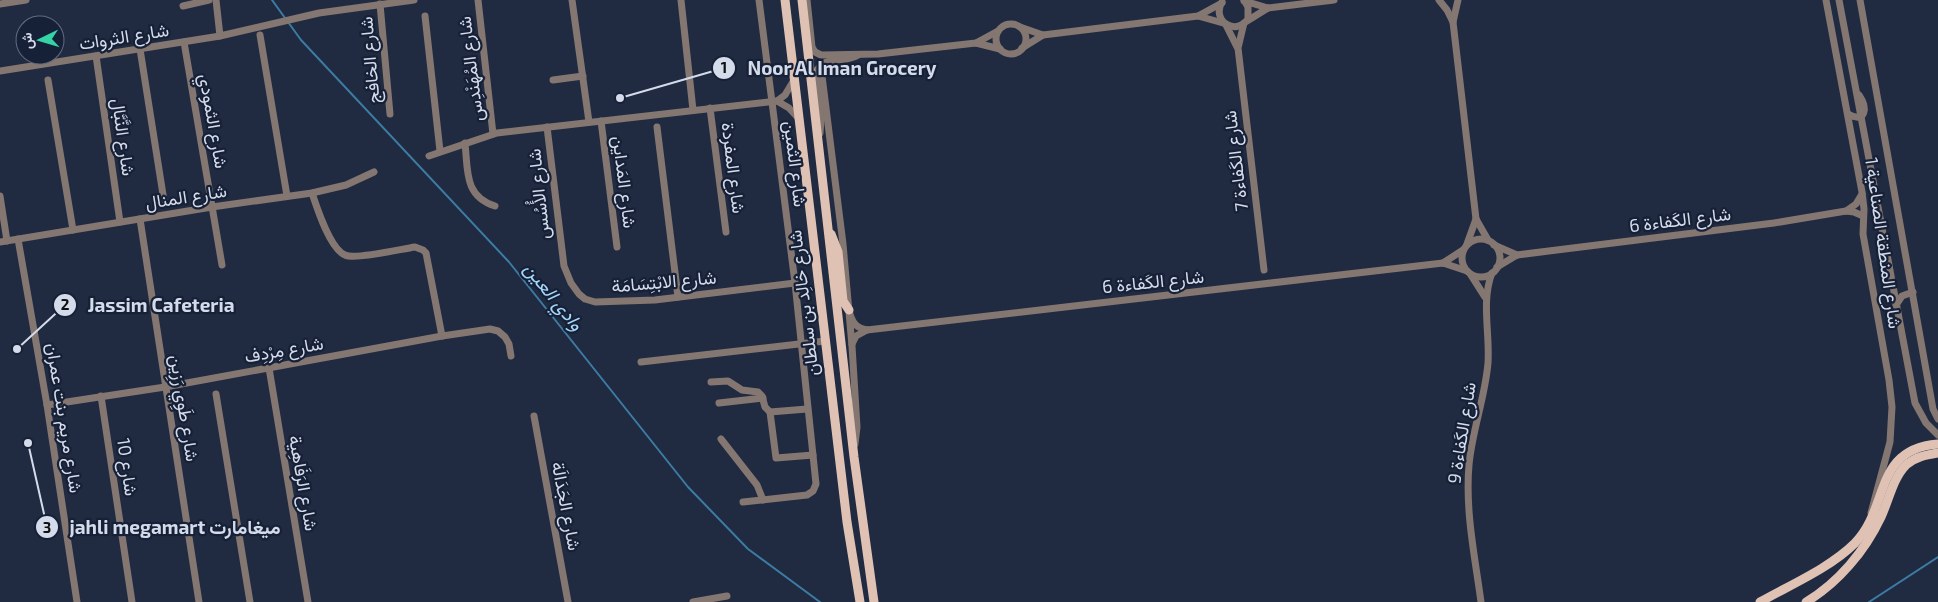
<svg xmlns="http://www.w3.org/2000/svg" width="1938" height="602" viewBox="0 0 1938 602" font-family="'Exo 2',Vazirmatn,sans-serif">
  <rect width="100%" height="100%" fill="#202a41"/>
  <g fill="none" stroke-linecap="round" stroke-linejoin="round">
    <g stroke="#3c7ca3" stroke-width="2">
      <polyline points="272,0 285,18"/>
      <polyline points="288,22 301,40 509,262 688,487 748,549 820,602"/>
      <polyline points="1869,602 1938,557"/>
    </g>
    <g stroke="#847670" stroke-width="7">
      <polyline points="216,0 220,36"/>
      <polyline points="478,0 493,134"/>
      <polyline points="572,0 589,122"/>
      <polyline points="681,0 693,110"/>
      <polyline points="807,0 812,47 815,52 821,55 878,54 976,43 998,31"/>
      <polyline points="1439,0 1447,10 1453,22 1476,219 1488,240"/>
      <polyline points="1826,0 1862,192 1864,209 1863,234 1889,380 1892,407 1890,442 1871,513"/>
      <polyline points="1839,0 1915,403 1926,423 1938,435"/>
      <polyline points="1860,0 1933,409 1938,419"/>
      <polyline points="1244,1 1268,8 1334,0"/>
      <path d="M1222,2C1211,20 1235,37 1248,19V7L1244,0"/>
      <polyline points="0,4 26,0"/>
      <polyline points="380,4 390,114"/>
      <polyline points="183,6 209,0"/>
      <polyline points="425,16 440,151"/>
      <polyline points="1198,16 1223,23"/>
      <polyline points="1247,21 1268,8"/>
      <polyline points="1453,22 1458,0"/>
      <polyline points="1244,23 1238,48 1264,270"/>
      <circle cx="1011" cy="39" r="15"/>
      <polyline points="1226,25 1237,47"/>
      <polyline points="1020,27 1043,35"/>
      <polyline points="260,35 287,196"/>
      <polyline points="184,42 222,265"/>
      <polyline points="976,43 1000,49"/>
      <polyline points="1022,48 1043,35 1198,16 1222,3"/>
      <polyline points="140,49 164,201"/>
      <polyline points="96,56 120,222"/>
      <polyline points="837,60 825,64 822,76 843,244 852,346 857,427 855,444"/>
      <polyline points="0,71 220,36 319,13 414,0"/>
      <polyline points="48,80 73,230"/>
      <polyline points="553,80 583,76"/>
      <polyline points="777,101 789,108 799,119"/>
      <polyline points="710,108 726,232"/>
      <path d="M1848,114C1866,124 1868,108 1859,95"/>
      <polyline points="601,121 617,247"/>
      <polyline points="547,127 564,266 571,283 579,294 585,299 595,302 655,300 795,283"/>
      <polyline points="657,127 678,297"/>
      <path d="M820,133L821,120L816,73C822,54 845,64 858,55"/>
      <path d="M465,143C468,171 464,196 495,206"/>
      <polyline points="429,156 497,133 777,101 785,95 794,80"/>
      <path d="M312,193C317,208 330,249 345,255C355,260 401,249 415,247L423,250L426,253L442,336"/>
      <polyline points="0,196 7,241"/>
      <polyline points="1846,211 1856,204 1862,194"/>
      <polyline points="140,219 199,602"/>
      <polyline points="18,239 47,405 77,602"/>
      <circle cx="1481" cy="258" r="19"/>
      <polyline points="0,242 212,207 312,193 346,185 374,172"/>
      <polyline points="1467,244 1476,219"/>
      <polyline points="1494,245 1517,255"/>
      <polyline points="1443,263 1463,250"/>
      <polyline points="1497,267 1517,255 1774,223 1846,211 1854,212 1863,216"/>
      <polyline points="1471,275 1485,297"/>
      <polyline points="1896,305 1902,296 1913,292"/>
      <path d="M850,314C853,324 857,328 867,330L1443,263L1467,271"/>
      <polyline points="852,344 856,336 867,330"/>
      <polyline points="641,362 825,341"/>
      <polyline points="269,368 308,602"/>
      <polyline points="711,382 728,381 742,390 758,392 762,396 765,407 770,412 776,458 813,455"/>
      <polyline points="216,394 250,602"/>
      <polyline points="101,396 132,602"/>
      <polyline points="719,403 763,398"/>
      <polyline points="47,405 165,387 442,336 490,329 498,331 505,337 509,344 511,356"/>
      <polyline points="770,412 807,409"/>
      <polyline points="534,416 568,602"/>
      <polyline points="721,439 757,485 763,500"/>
      <polyline points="743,502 807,495 813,491 816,484 795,283 759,0"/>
      <polyline points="693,602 727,596"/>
      <path d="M1481,602C1475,557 1465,511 1469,465C1472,431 1485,398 1488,363C1490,333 1481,301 1492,273"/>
    </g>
    <g stroke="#dfc2b4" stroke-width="9">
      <polyline points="785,0 847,522 860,602"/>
      <polyline points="802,0 854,457 874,602"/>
      <polyline points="831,234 838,252 843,301 849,310"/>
      <path d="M1760,602C1790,585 1830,568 1855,543C1890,507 1873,449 1938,444"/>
      <path d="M1806,602C1838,583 1865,551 1881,517C1889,500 1893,478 1906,465C1915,457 1926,455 1938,453"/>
    </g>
  </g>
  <g text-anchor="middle" stroke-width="4.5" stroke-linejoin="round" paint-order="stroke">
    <g font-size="18" fill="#d4dceb" stroke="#162037">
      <text transform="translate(124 37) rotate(-9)" y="6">شارع الثروات</text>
      <text transform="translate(370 60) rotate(-95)" y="6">شارع الخافج</text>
      <text transform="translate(471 69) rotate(-97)" y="6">شارع المُهَنْدِس</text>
      <text transform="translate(213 121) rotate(80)" y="6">شارع الثمودي</text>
      <text transform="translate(123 137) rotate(82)" y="6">شارع النَّبَّال</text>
      <text transform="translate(1236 161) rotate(-97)" y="6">شارع الكَفاءة 7</text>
      <text transform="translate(795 164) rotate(83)" y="6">شارع الثمين</text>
      <text transform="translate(733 168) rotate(83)" y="6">شارع المفردة</text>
      <text transform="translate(624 182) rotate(83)" y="6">شارع المَداين</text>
      <text transform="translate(539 194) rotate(-96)" y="6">شارع الأُسُس</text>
      <text transform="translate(186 197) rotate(-9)" y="6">شارع المنال</text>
      <text transform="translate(1680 220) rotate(-7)" y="6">شارع الكَفاءة 6</text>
      <text transform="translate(1883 243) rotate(82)" y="6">شارع المنطقة الصناعية 1</text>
      <text transform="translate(664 282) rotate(-5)" y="6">شارع الابْتِسَامَة</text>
      <text transform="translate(1153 282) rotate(-6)" y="6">شارع الكَفاءة 6</text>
      <text transform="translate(804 303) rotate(-97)" y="6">شارع خالِد بن سلطان</text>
      <text transform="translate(284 350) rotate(-10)" y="6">شارع مِرْدِف</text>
      <text transform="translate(184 408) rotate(81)" y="6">شارع طَوِي رَزِين</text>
      <text transform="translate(64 418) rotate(81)" y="6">شارع مريم بنت عمران</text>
      <text transform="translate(1462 433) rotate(-81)" y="6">شارع الكَفاءة 9</text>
      <text transform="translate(127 467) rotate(82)" y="6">شارع 10</text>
      <text transform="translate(303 483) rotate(80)" y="6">شارع الرَفَاهِية</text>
      <text transform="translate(566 506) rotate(79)" y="6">شارع الجَدَالَة</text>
    </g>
    <g font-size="19" font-style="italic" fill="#a4d7f9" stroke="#162037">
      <text transform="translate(554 296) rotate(51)" y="7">وادي العين</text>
    </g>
  </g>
  <path fill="none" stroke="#d4dceb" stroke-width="2" d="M620 98L724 68M17 349L65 305M28 443L47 527"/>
  <g fill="#d4dceb" stroke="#162037" stroke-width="2">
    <circle cx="620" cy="98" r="5"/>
    <circle cx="17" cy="349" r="5"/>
    <circle cx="28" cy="443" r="5"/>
    <circle cx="724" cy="68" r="12"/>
    <circle cx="65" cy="305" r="12"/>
    <circle cx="47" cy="527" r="12"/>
  </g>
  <g font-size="15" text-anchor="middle" font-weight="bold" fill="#111">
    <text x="724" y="73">1</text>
    <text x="65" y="310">2</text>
    <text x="47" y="533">3</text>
  </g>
  <g font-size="19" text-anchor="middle" font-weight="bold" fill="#d4dceb" stroke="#162037" stroke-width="4.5" stroke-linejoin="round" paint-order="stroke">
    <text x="842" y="75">Noor Al Iman Grocery</text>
    <text x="161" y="312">Jassim Cafeteria</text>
    <text x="175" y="534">jahli megamart ميغامارت</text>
  </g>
  <g transform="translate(40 40) rotate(265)"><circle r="24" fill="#162037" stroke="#626b7f"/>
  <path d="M0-4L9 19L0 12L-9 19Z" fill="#35d4a7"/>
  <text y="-8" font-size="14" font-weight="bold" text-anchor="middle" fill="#d4dceb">ش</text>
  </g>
</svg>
